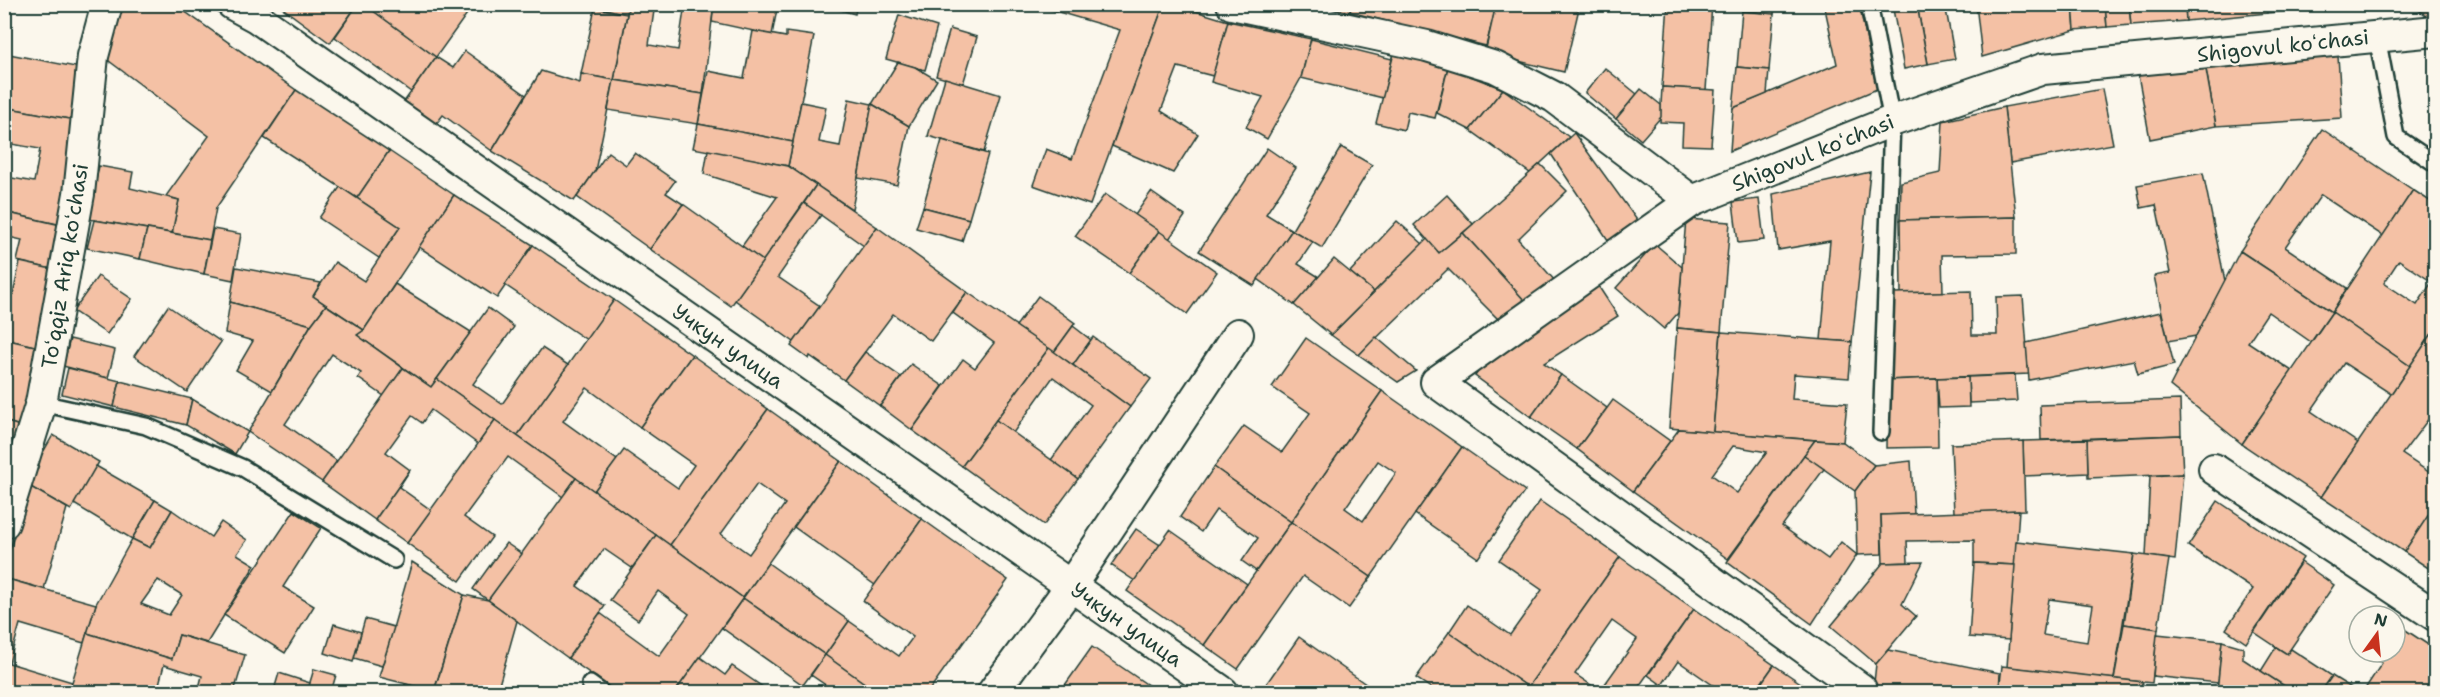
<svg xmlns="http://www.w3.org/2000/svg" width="2440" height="697" viewBox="0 0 2440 697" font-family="'Shantell Sans',sans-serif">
  <rect width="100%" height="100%" fill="#fbf7ec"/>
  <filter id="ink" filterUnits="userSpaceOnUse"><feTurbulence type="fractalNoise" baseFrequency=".0167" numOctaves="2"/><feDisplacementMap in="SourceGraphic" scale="12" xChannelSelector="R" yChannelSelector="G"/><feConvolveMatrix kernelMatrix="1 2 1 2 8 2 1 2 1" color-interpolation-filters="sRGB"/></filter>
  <g filter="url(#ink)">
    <g fill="#f4c1a5" stroke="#1f3d34" stroke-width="1.5" fill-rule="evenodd">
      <polygon points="127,4 174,4 296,90 216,208 210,240 172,233 179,200 166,196 209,136 101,55 107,29"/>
      <polygon points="277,4 358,4 330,43"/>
      <polygon points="358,4 364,4 436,57 411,92 335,37"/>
      <polygon points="364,4 474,4 436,57"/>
      <polygon points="585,4 629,4 627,14"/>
      <polygon points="629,4 655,4 649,45 678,50 685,4 714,4 703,94 614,80"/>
      <polygon points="714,4 778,4 772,35 712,22"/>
      <polygon points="820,4 857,4 855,14"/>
      <polygon points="1049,4 1164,4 1090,205 1033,185 1046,149 1072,159 1120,30 1048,9"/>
      <polygon points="1164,4 1173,4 1228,21 1213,76 1178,67 1161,111 1198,134 1173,173 1112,146"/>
      <polygon points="1313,4 1352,4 1350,12"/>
      <polygon points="1352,4 1467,4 1495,11 1486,46 1350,12"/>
      <polygon points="1496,4 1580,4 1564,72 1485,53"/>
      <polygon points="1668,4 1712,4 1706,90 1662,87"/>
      <polygon points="1743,4 1775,4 1774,14 1742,11"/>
      <polygon points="1824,4 1859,4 1877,89 1730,151 1733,108 1837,64"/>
      <polygon points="1945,4 1955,59 1928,64 1917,5"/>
      <polygon points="1976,4 2073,4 2075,30 1982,57"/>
      <polygon points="2073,4 2105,4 2107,27 2075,30"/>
      <polygon points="2105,4 2129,4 2131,25 2107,27"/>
      <polygon points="2129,4 2185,4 2186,21 2131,25"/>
      <polygon points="2185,4 2266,4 2267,13 2186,21"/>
      <polygon points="2266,4 2342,4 2342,6 2267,13"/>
      <polygon points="2410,4 2436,4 2436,14 2432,19"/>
      <polygon points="1917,5 1928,64 1904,69 1893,9"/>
      <polygon points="595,8 627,14 614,80 581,74"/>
      <polygon points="1742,11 1774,14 1769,70 1737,67"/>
      <polygon points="899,15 937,27 925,70 886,59"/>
      <polygon points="1228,21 1311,39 1301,78 1267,139 1246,127 1263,97 1211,82"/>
      <polygon points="950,29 977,37 963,84 936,76"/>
      <polygon points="753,31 786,37 786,32 814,36 793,142 698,124 708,71 744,78"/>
      <polygon points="1311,39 1392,59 1383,98 1301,78"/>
      <polygon points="465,51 526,95 492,151 443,115 432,129 401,106 436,57 453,68"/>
      <polygon points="4,53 86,69 80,121 4,107"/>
      <polygon points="1394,53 1448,67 1435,118 1408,112 1404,130 1376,123"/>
      <polygon points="2338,56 2342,118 2216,126 2205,64"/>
      <polygon points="898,62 915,67 937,80 909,126 872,104"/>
      <polygon points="2205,64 2216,126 2150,139 2138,75"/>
      <polygon points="1448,67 1503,89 1470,130 1437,113"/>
      <polygon points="1737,67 1769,70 1767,94 1733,108"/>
      <polygon points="1605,68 1637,94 1616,119 1585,93"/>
      <polygon points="541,71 580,83 581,74 614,80 595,171 574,201 492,151"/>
      <polygon points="945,78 1001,95 984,152 928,136"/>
      <polygon points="614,80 703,94 698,124 608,110"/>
      <polygon points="1662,87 1715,90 1711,146 1682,145 1683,123 1660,122"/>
      <polygon points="1503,89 1569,137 1530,173 1470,130"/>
      <polygon points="1641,89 1661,105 1661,117 1641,140 1616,119"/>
      <polygon points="2102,89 2113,144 2010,163 2004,107"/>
      <polygon points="296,90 389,151 357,198 264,138"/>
      <polygon points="849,99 872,104 852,209 788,166 801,102 826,107 819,142 840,146"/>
      <polygon points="872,104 909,126 897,185 858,178"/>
      <path d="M4,107L80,121L62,225L4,212ZM12,144L40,149L34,182L6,177Z"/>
      <polygon points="2004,107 2016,217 1900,220 1901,182 1940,173 1943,121"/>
      <polygon points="698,124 793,142 788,166 693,148"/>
      <polygon points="2322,129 2413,190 2383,236 2321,195 2285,247 2347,288 2332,312 2240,251"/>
      <polygon points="1574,133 1642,227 1612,246 1551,154"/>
      <polygon points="942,140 988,154 969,219 923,207"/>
      <polygon points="1341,147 1372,165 1322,248 1292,230"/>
      <polygon points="1267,148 1296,168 1266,214 1292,230 1254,286 1199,251"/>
      <polygon points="708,150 788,166 816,185 763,261 742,246 777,197 704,174"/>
      <polygon points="389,151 454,195 364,330 313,296 335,262 364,281 400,227 357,198"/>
      <polygon points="608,152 626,165 635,153 675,181 666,193 683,204 650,249 577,197"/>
      <polygon points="1540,164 1567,191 1518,239 1556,282 1525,301 1463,233"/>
      <polygon points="99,166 133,172 130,188 179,200 172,233 88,219"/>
      <polygon points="1870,172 1852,342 1821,340 1830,241 1778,250 1773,194"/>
      <polygon points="2203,173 2225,281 2196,336 2168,341 2154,276 2170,273 2156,205 2141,208 2137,185"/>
      <polygon points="816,185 877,227 864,246 804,203"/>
      <polygon points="340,187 400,227 379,258 319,218"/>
      <path d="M2413,190L2436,205V328L2410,366L2332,312ZM2399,260L2432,282L2417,305L2384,283Z"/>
      <polygon points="1151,192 1185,216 1169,239 1135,215"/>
      <polygon points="1105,194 1159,231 1129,273 1075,236"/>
      <polygon points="454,195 533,245 497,298 419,247"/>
      <polygon points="1447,195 1473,224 1439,253 1414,225"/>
      <polygon points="1759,199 1764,240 1738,243 1733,202"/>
      <polygon points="804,203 821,215 778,277 820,306 794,342 735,300"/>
      <polygon points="683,204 763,261 731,306 650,249"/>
      <polygon points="923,207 969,219 962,241 916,228"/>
      <polygon points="4,212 65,226 56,270 17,261 22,240 4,236"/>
      <polygon points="2016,217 2016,254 1942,255 1943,292 1901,293 1900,220"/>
      <polygon points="1686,219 1730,222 1721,332 1677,328"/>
      <polygon points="94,220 147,229 140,259 87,248"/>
      <polygon points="1397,221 1423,244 1374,292 1350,272"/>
      <polygon points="877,227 967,292 931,341 893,314 844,380 810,356 809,359 791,346"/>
      <polygon points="147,229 210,240 204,274 140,259"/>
      <polygon points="213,229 241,234 233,280 204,274"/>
      <polygon points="1292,230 1313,242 1298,264 1319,277 1294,305 1258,279"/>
      <polygon points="1159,231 1217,272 1187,314 1129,273"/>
      <polygon points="1463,233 1525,301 1498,319 1448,269 1359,355 1331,335 1427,239 1439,253"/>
      <polygon points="1655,244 1682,267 1678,313 1664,329 1616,288"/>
      <polygon points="533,245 614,300 587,340 505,285"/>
      <polygon points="2240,251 2332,312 2311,342 2268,312 2248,342 2292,371 2242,444 2170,386"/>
      <polygon points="1334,259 1374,292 1331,335 1294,305"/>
      <polygon points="20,262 56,270 39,347 4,339 4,292 13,294"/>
      <polygon points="236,267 321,283 313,296 326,305 311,325 230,302"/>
      <polygon points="98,276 132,299 107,334 73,311"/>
      <polygon points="395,284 471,332 431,387 357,335 364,330"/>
      <polygon points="1597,284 1618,316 1544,363 1561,375 1531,417 1475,376 1492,352"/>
      <polygon points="1971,291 1972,335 1997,335 1996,297 2023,296 2029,374 1887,380 1894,293"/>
      <polygon points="967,292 1049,348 962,466 912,430 963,359 975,368 994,343 953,313"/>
      <polygon points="1038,296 1075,323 1054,352 1016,326"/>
      <polygon points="614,300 692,355 640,427 587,388 563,421 617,460 594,491 517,436"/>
      <polygon points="230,302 311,325 272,391 236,370 253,341 225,333"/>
      <polygon points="326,305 364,330 357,335 403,368 384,396 358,378 361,373 332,354 285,424 337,461 322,482 248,432 311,325"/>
      <polygon points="168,306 221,342 187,392 134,356"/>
      <polygon points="488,308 514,327 473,384 502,404 542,348 568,365 517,436 437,379"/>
      <polygon points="2161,312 2174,365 2138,374 2134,360 2029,380 2026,343"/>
      <polygon points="2332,312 2410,366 2391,394 2344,363 2311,411 2358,443 2321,497 2242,444"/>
      <polygon points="1073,326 1091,340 1073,365 1054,352"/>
      <polygon points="1677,328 1721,332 1713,432 1669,428"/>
      <polygon points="1721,332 1852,342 1849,378 1794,374 1792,399 1847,403 1843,442 1713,432"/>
      <polygon points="2431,335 2436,338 2436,409 2402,454 2436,477 2436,505 2404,552 2321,497"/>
      <polygon points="1093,337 1151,379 1130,407 1073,365"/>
      <polygon points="1376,337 1416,371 1398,382 1359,355"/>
      <polygon points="1306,338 1382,391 1291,522 1214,467 1244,426 1282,452 1310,413 1272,387"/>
      <polygon points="4,339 39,347 20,426 4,421"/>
      <polygon points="70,339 115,350 108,378 63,366"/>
      <polygon points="1049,348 1130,407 1078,479 1051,460 1091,405 1053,377 1013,433 996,420"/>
      <polygon points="865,352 901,377 880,406 844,380"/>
      <polygon points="692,355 768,409 670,545 594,491 624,450 678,488 694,465 640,427"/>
      <polygon points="911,364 943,386 912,430 880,406"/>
      <polygon points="68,368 120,381 114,407 62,394"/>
      <polygon points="403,368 431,387 437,379 495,420 478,444 431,410 422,423 412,416 386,452 410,470 375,520 322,482"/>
      <polygon points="1561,375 1607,408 1577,449 1531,417"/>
      <polygon points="2015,375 2017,401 1969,403 1968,377"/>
      <polygon points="1968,377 1969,407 1939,408 1937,378"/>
      <polygon points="1937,378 1938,447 1886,448 1887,380"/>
      <polygon points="120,381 192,399 186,425 114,407"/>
      <path d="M1382,391L1462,447L1371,577L1291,522ZM1378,461L1396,473L1363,521L1345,508Z"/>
      <polygon points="192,399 248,432 235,454 186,425"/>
      <polygon points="1613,400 1670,441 1633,491 1577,449"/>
      <polygon points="2180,400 2181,435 2041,440 2040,405"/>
      <path d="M768,409L841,461L743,598L670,545ZM757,484L785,504L749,554L721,534Z"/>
      <polygon points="495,420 576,478 563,497 508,457 464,517 492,537 460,581 407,543"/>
      <polygon points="996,420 1078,479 1044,525 962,466"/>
      <polygon points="4,421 20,426 4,471"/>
      <path d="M1679,429L1815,440L1728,559L1633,491ZM1733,446L1767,452L1737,493L1712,475Z"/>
      <polygon points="53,435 99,462 71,510 25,484"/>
      <polygon points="2181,435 2183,474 2088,478 2087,439"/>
      <polygon points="2087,439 2088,473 2024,476 2023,441"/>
      <polygon points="1815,440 1843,442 1874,465 1855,491 1804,455"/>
      <polygon points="2023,441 2025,510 1954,513 1951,444"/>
      <polygon points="1462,447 1525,491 1478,558 1415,514"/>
      <polygon points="1804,455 1824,469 1782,526 1828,559 1841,542 1857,555 1812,624 1727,562"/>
      <polygon points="841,461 922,519 875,585 794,527"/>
      <polygon points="1911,461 1914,514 1881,515 1882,554 1857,555 1855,491 1874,465"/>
      <polygon points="96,466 155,500 132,539 74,504"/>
      <polygon points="1214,467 1291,522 1256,571 1242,561 1258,538 1216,510 1201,532 1180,517"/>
      <polygon points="410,470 399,487 431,510 407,543 375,520"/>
      <polygon points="2183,474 2175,560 2146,556 2150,476"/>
      <polygon points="576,478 656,535 632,568 604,549 577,586 605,606 568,658 488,600"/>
      <polygon points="29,486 67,508 44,589 4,578 4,569"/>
      <polygon points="155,500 172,510 150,548 132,539"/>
      <polygon points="1540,501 1620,557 1528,687 1449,632 1467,605 1510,635 1542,590 1499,560"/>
      <polygon points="2218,501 2303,558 2246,643 2226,629 2253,589 2188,546"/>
      <polygon points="2435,505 2436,506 2436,573 2404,552"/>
      <path d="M172,510L211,537L221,522L247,540L237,554L255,565L207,643L179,635L172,659L87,633L96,604L132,539L150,548ZM158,580L182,595L169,615L141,604Z"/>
      <polygon points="2019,510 2015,565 1974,563 1974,540 1907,541 1908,562 1883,563 1881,515"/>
      <polygon points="294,511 321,528 283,587 314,606 285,653 224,615"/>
      <polygon points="922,519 1008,580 928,692 877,692 825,655 849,621 899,656 913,637 863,601"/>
      <polygon points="1291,522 1371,577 1349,608 1303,576 1238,669 1204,645"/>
      <polygon points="1136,529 1160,545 1135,581 1111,565"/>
      <polygon points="1170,530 1247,584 1204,645 1127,591"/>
      <polygon points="656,535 743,598 675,692 617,692 568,658 600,613 659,656 689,614 658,591 638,620 610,600"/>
      <path d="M2016,541L2134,554L2114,679L2007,667ZM2049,599L2093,605L2087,642L2043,635Z"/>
      <polygon points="506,543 522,554 488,600 473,589"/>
      <polygon points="2134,554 2169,559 2158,629 2124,624"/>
      <path d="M1620,557L1694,609L1635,692H1536L1528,687ZM1612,621L1637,639L1600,691L1575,674Z"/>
      <polygon points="412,562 464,595 434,691 379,677"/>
      <polygon points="1923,562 1902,604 1916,616 1876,664 1831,626 1883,563"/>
      <polygon points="2301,562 2334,585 2287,654 2254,632"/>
      <polygon points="768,563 849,621 825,655 743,598"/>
      <polygon points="1974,563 2015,565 2009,640 1969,637"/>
      <polygon points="4,578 96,604 84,643 20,624 9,663 72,682 69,692 4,692"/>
      <polygon points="464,595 488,600 517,621 497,692 434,692"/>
      <polygon points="743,598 825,655 803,685 722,628"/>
      <polygon points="1694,609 1774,665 1755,692 1723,692 1678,661 1662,685 1648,675"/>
      <polygon points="365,619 394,627 382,666 354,658"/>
      <polygon points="2395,623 2436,650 2436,692 2363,692 2382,663 2365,652 2395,652"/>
      <polygon points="334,624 361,632 353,662 325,653"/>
      <polygon points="2124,624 2158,629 2152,683 2114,679"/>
      <polygon points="1449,632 1528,687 1525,692 1437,692 1416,678"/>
      <polygon points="87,633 172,659 179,635 245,655 234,692 198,692 202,676 164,665 157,692 69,692"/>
      <polygon points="2157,634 2222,641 2218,683 2153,676"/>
      <polygon points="1299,637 1377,692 1272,692 1264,687"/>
      <polygon points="2222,641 2243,647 2243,659 2294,692 2217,692"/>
      <polygon points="1092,647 1158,692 1060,692"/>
      <polygon points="2276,647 2287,654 2291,649 2332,676 2321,692 2294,692 2261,671"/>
      <polygon points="1888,650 2000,673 1999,692 1873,692 1876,664"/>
      <polygon points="825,655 877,692 836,692 811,675"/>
      <polygon points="700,657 725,675 732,666 770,692 675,692"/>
      <polygon points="1774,665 1814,692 1755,692"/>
      <polygon points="2002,666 2143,682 2141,692 1999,692"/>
      <polygon points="314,669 336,675 331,692 307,692"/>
      <polygon points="279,673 310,683 307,692 274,690"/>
      <polygon points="2332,676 2358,692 2321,692"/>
      <polygon points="405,684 434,691 403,692"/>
    </g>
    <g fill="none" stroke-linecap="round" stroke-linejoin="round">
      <g stroke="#1f3d34" stroke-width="20">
        <g id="lane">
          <polyline points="1869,4 1892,121 1881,432"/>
          <polyline points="2377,37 2396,137 2436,164"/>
          <polyline points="41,403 146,426 243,468 394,560"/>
          <polyline points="590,684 601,692"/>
        </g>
      </g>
      <g stroke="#1f3d34" stroke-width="34">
        <g id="street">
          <path id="s1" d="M232,4L256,17L1223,692"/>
          <polyline points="1232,4 1427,46 1495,67 1554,97 1692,201"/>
          <polyline points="2214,469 2436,616"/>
          <polyline points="4,523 41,403 79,194 93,56 107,4"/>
          <polyline points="1861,689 1436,382 1692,201 1892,121 2043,69 2436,31"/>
          <polyline points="993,692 1070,587 1238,334"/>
        </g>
      </g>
      <use href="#lane" stroke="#fbf7ec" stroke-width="15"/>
      <use href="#street" stroke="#fbf7ec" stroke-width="30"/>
    </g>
  </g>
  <g text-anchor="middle" stroke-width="4.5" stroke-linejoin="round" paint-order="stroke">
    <g font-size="21" fill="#1f3d34" stroke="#fbf7ec">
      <text transform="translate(2283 46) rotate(-6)" y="7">Shigovul koʻchasi</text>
      <text transform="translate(1813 153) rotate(-22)" y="7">Shigovul koʻchasi</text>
      <text transform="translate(65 266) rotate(-81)" y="7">Toʻqqiz Ariq koʻchasi</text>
      <text dy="7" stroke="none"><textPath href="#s1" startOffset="603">Учкун улица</textPath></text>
      <text dy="7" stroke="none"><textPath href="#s1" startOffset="1089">Учкун улица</textPath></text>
    </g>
  </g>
  <rect width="2440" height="697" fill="none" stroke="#fbf7ec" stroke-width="24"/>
  <rect x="12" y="12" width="2416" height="673" fill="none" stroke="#1f3d34" stroke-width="2" filter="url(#ink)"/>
  <g transform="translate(2377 634) rotate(15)"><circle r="28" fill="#fbf7ec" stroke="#a3ada2" stroke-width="1.5"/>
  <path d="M0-4.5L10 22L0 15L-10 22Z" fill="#c8321e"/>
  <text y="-9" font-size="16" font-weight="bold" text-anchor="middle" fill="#1f3d34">N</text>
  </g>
</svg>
